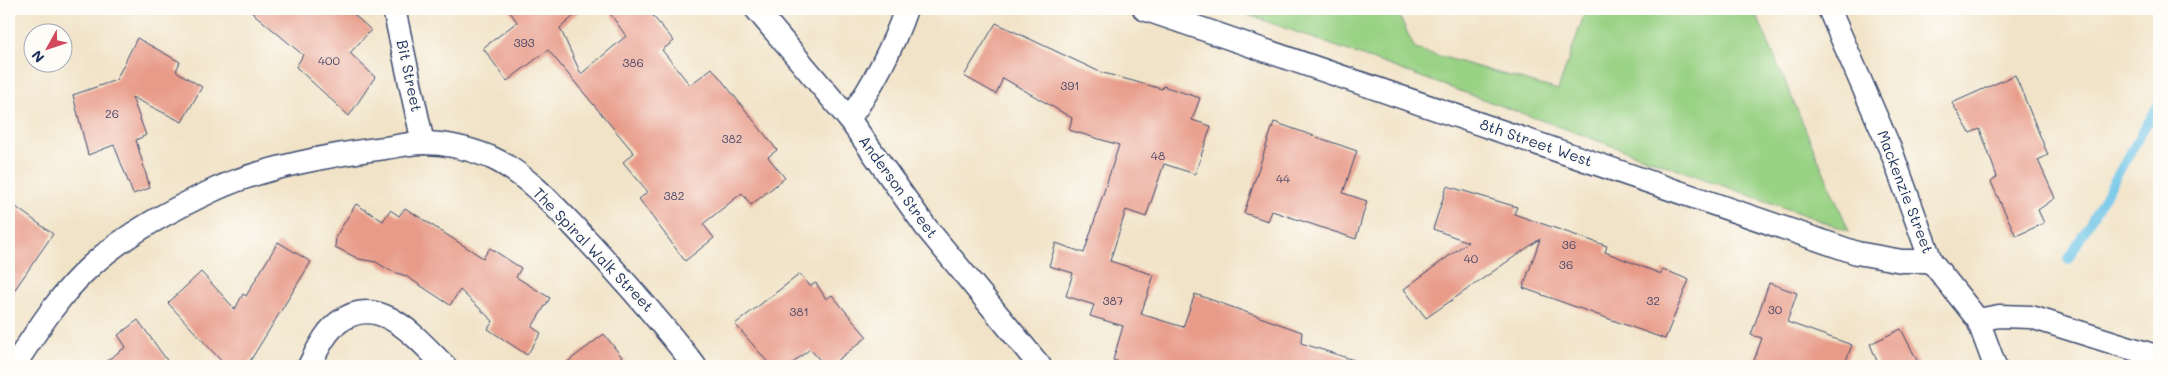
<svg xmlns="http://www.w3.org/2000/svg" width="2168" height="375" viewBox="0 0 2168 375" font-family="Mali,sans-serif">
  <rect width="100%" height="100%" fill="#fdfcf7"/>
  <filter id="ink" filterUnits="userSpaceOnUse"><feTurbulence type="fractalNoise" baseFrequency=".02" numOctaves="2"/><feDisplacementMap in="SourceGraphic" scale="10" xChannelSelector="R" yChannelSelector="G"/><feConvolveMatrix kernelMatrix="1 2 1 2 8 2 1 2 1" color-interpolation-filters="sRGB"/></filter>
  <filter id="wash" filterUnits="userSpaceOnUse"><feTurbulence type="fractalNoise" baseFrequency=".0096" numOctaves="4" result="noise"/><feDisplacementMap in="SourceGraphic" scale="20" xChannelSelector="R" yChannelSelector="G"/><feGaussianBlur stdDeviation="1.12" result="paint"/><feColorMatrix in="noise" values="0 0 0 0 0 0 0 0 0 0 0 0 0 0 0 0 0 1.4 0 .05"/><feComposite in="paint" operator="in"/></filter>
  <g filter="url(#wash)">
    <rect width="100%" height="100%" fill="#f1e3c7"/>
    <polygon fill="#9ad285" stroke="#5a8072" points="1232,9 1401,9 1397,11 1415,49 1558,90 1584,15 1582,9 1754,9 1849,231"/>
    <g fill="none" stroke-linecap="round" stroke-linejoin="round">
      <polyline stroke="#6ac3e7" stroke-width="9" points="2068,260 2159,103"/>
    </g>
    <g id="blocks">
      <g fill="#e89b89">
        <polygon points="248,9 348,9 371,30 350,53 375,77 349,116 296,67 303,55"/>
        <polygon points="508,9 582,9 560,28 581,74 626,36 607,9 647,9 674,41 662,50 690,85 712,68 777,150 768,157 785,178 751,205 742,193 703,224 714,238 685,261 639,199 648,192 623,162 634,153 548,50 507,81 483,48 517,22"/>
        <polygon points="996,23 1100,72 1162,89 1163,86 1200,98 1192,120 1211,126 1195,174 1164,164 1146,217 1126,210 1110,261 1154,275 1141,314 1183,327 1195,294 1302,332 1301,343 1357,361 1356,366 1132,366 1113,360 1123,326 1090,316 1094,305 1066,296 1073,273 1049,266 1056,243 1084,253 1119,145 1069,130 1072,118 1003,78 996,94 964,76"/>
        <polygon points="137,38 180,62 176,71 202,87 182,122 132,97 146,135 136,140 150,188 133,194 114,145 88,155 73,95 116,80"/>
        <polygon points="2015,75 2048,155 2038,160 2055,198 2038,210 2044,223 2016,236 1991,182 1997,177 1980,129 1970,133 1952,103"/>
        <polygon points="1274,122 1357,151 1343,193 1367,201 1356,239 1272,211 1268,221 1244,213"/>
        <polygon points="1447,186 1517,207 1514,214 1607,246 1605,252 1661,274 1663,269 1689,280 1665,339 1523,288 1540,239 1426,318 1404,289 1468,242 1433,229"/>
        <polygon points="9,202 53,234 9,298"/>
        <polygon points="356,204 383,221 390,210 399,216 405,208 483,258 490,248 521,268 516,277 550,298 532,327 541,333 527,355 488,329 493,321 460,290 450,305 406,276 389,270 376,262 359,259 335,247 336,236"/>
        <polygon points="278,242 311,262 247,366 226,366 168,303 201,272 235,309 243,294 246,296"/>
        <polygon points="800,274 810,286 816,283 826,299 832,295 867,337 830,366 825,366 810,349 789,366 771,366 735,324"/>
        <polygon points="1769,283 1797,293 1787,322 1852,345 1844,366 1752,366 1762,338 1751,335"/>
        <polygon points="138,320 171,366 99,366 126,347 118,335"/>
        <polygon points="1901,329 1920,366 1879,366 1870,344"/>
        <polygon points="604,334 629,366 562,366"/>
      </g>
    </g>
  </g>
  <g filter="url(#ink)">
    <use href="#blocks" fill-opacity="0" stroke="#3b4a6e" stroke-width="1"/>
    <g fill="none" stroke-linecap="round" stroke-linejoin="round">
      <g stroke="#3b4a6e" stroke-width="25">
        <g id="street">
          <polyline points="394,9 423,143"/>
          <polyline points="756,9 849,119 925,226 1040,366"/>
          <polyline points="1144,9 1857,253 1902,261 1931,261"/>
          <polyline points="1829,9 1892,153 1931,261 1978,320 1995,366"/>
          <path d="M849,119C874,84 892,49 906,9"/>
          <polyline points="1978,320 1999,316 2031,317 2159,357"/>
          <path d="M14,366C36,332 61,292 92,265C127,233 173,209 216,189C262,168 334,154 385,148C398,146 411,143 423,143C445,143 470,149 490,157C528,174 559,211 587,240C625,281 661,322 695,366"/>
          <path d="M309,366C317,351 325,332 339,322C380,291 418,340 445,366"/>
        </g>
      </g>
      <use href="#street" stroke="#fff" stroke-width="22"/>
    </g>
  </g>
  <g text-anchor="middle" stroke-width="4.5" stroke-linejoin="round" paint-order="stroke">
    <g font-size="12" fill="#4e4a69">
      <text x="524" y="47">393</text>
      <text x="329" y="65">400</text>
      <text x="633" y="67">386</text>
      <text x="1070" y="90">391</text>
      <text x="112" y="118">26</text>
      <text x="732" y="143">382</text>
      <text x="1158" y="160">48</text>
      <text x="1283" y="183">44</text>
      <text x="674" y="200">382</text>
      <text x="1569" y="249">36</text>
      <text x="1471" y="263">40</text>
      <text x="1566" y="269">36</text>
      <text x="1113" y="305">387</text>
      <text x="1653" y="305">32</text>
      <text x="1775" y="314">30</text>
      <text x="799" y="316">381</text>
    </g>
    <g font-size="15" fill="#1b2f5e" stroke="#fdfcf7">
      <text transform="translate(409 76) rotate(78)" y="5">Bit Street</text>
      <text transform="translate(1536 143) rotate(19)" y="5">8th Street West</text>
      <text transform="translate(898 187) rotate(54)" y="5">Anderson Street</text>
      <text transform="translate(1905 192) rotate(69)" y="5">Mackenzie Street</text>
      <text transform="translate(593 250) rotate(46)" y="5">The Spiral Walk Street</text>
    </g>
  </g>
  <rect width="2168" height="375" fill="none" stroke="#fdfcf7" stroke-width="30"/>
  <g transform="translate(48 48) rotate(230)"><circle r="24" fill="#fdfcf7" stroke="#a3aaba"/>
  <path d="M0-4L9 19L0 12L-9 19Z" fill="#d1495b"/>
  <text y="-8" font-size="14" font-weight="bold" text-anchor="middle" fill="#1b2f5e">N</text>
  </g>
</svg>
